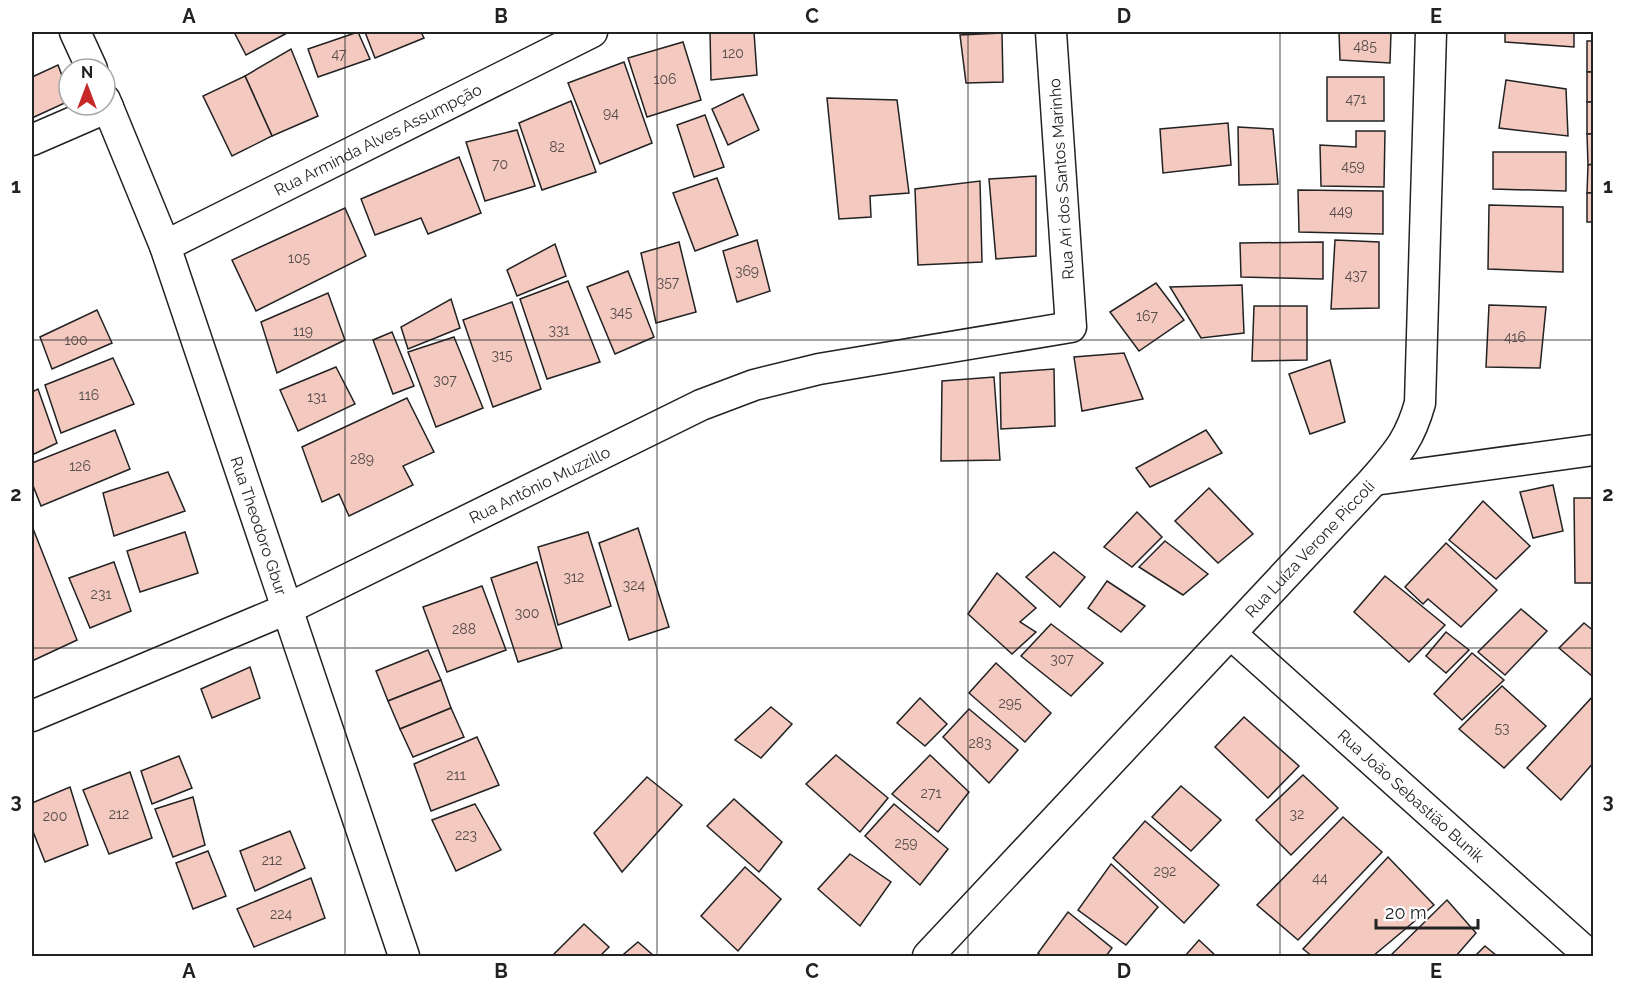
<svg xmlns="http://www.w3.org/2000/svg" width="1625" height="988" viewBox="0 0 1625 988" font-family="Raleway,sans-serif">
  <rect width="100%" height="100%" fill="#fff"/>
  <g fill="#f3c9c0" stroke="#222" stroke-width="1.5">
    <polygon points="234,32 289,32 246,55"/>
    <polygon points="358,32 370,59 318,77 308,49"/>
    <polygon points="365,32 421,32 424,38 375,58"/>
    <polygon points="710,32 754,32 757,75 711,80"/>
    <polygon points="1339,32 1391,32 1390,63 1340,60"/>
    <polygon points="1505,32 1574,32 1574,47 1505,42"/>
    <polygon points="1002,33 1003,82 966,83 960,35"/>
    <rect x="1587" y="41" width="7" height="31"/>
    <polygon points="683,42 701,100 647,117 628,58"/>
    <polygon points="291,49 318,116 272,136 245,76"/>
    <polygon points="624,62 652,143 600,164 568,83"/>
    <polygon points="58,65 69,94 69,101 32,118 32,77"/>
    <rect x="1587" y="72" width="7" height="30"/>
    <polygon points="245,76 272,136 232,156 203,96"/>
    <rect x="1327" y="77" width="57" height="44"/>
    <polygon points="1506,80 1566,89 1568,136 1499,128"/>
    <polygon points="743,94 759,130 728,145 712,109"/>
    <polygon points="827,98 897,100 909,193 870,196 871,217 839,219"/>
    <polygon points="571,101 596,172 542,190 519,123"/>
    <rect x="1587" y="102" width="7" height="32"/>
    <polygon points="705,115 724,167 694,177 677,125"/>
    <polygon points="1228,123 1231,165 1163,173 1160,129"/>
    <polygon points="1238,127 1273,129 1278,184 1239,185"/>
    <polygon points="517,130 535,186 485,201 466,142"/>
    <polygon points="1356,131 1385,131 1384,187 1321,186 1320,145 1356,147"/>
    <polygon points="1587,134 1594,134 1594,164 1588,165"/>
    <polygon points="1493,152 1566,152 1566,191 1493,189"/>
    <polygon points="459,157 481,213 428,234 421,218 375,235 361,199"/>
    <polygon points="1594,164 1594,193 1587,193 1588,165"/>
    <polygon points="1036,176 1036,256 996,259 989,179"/>
    <polygon points="717,178 738,235 695,251 673,193"/>
    <polygon points="980,181 982,262 918,265 915,189"/>
    <polygon points="1298,190 1383,191 1383,234 1299,232"/>
    <rect x="1587" y="193" width="7" height="29"/>
    <polygon points="1489,205 1563,207 1563,272 1488,269"/>
    <polygon points="345,208 366,256 256,311 232,260"/>
    <polygon points="757,240 770,291 737,302 723,251"/>
    <polygon points="1335,240 1379,242 1379,308 1331,309"/>
    <polygon points="679,242 696,312 656,323 641,253"/>
    <polygon points="1323,242 1323,279 1241,277 1240,243"/>
    <polygon points="555,244 566,276 517,296 507,270"/>
    <polygon points="628,271 654,337 615,354 587,287"/>
    <polygon points="568,281 600,362 547,379 520,299"/>
    <polygon points="1156,283 1184,320 1139,351 1110,312"/>
    <polygon points="1242,285 1244,333 1201,338 1170,287"/>
    <polygon points="328,293 345,340 277,373 261,322"/>
    <polygon points="451,299 460,328 408,349 401,327"/>
    <polygon points="512,302 541,389 493,407 463,320"/>
    <polygon points="1489,305 1546,307 1540,368 1486,367"/>
    <polygon points="1254,306 1307,306 1307,360 1252,361"/>
    <polygon points="97,310 112,343 52,369 40,337"/>
    <polygon points="392,332 414,386 393,394 373,340"/>
    <polygon points="454,337 483,408 436,427 408,352"/>
    <polygon points="1124,353 1143,399 1082,411 1074,357"/>
    <polygon points="113,358 134,404 61,433 45,385"/>
    <polygon points="1330,360 1345,422 1310,434 1289,374"/>
    <polygon points="336,367 355,404 298,431 280,390"/>
    <polygon points="1054,369 1055,426 1001,429 1000,373"/>
    <polygon points="994,377 1000,460 941,461 942,381"/>
    <polygon points="38,389 57,443 32,455 32,392"/>
    <polygon points="407,398 434,452 403,466 413,485 349,516 339,494 322,502 302,447"/>
    <polygon points="115,430 130,469 41,506 32,483 32,463"/>
    <polygon points="1206,430 1222,453 1150,487 1136,468"/>
    <polygon points="168,472 185,511 114,536 103,493"/>
    <polygon points="1553,485 1563,531 1533,538 1520,492"/>
    <polygon points="1209,488 1253,534 1218,563 1175,521"/>
    <polygon points="1574,498 1594,498 1594,583 1575,583"/>
    <polygon points="1483,501 1530,546 1496,579 1449,540"/>
    <polygon points="1137,512 1162,537 1132,567 1104,547"/>
    <polygon points="32,526 77,640 32,661"/>
    <polygon points="638,528 669,627 629,640 599,543"/>
    <polygon points="185,532 198,573 140,592 127,551"/>
    <polygon points="588,532 611,606 558,625 538,547"/>
    <polygon points="1165,541 1208,574 1183,595 1139,567"/>
    <polygon points="1446,543 1497,590 1461,627 1428,599 1423,604 1405,587"/>
    <polygon points="1054,552 1085,577 1060,607 1026,577"/>
    <polygon points="114,562 131,611 90,628 69,578"/>
    <polygon points="537,562 562,648 518,662 491,578"/>
    <polygon points="997,573 1036,608 1020,622 1036,632 1012,654 968,614"/>
    <polygon points="1385,576 1445,625 1409,662 1354,612"/>
    <polygon points="1107,581 1145,606 1121,632 1088,608"/>
    <polygon points="482,586 506,650 447,672 423,607"/>
    <polygon points="1521,609 1547,631 1505,675 1478,652"/>
    <polygon points="1584,623 1594,631 1592,676 1559,648"/>
    <polygon points="1051,624 1103,663 1071,696 1021,656"/>
    <polygon points="1446,632 1469,650 1446,673 1426,656"/>
    <polygon points="428,650 441,680 388,701 376,671"/>
    <polygon points="1472,653 1504,680 1462,720 1434,694"/>
    <polygon points="996,663 1051,713 1025,742 969,693"/>
    <polygon points="250,667 260,698 212,718 201,689"/>
    <polygon points="441,680 451,708 400,729 388,701"/>
    <polygon points="1502,686 1546,726 1504,768 1459,729"/>
    <polygon points="1594,695 1594,762 1561,800 1527,768"/>
    <polygon points="920,698 947,724 925,746 897,723"/>
    <polygon points="771,707 792,724 761,758 735,740"/>
    <polygon points="451,708 464,737 413,757 400,729"/>
    <polygon points="969,709 1018,750 989,783 943,737"/>
    <polygon points="1244,717 1299,766 1268,798 1215,747"/>
    <polygon points="477,737 499,785 431,811 414,764"/>
    <polygon points="836,755 888,798 860,832 806,784"/>
    <polygon points="930,755 969,792 938,832 892,794"/>
    <polygon points="179,756 192,788 152,804 141,771"/>
    <polygon points="130,772 152,838 109,854 83,790"/>
    <polygon points="1303,775 1338,808 1291,855 1256,820"/>
    <polygon points="647,777 682,805 622,872 594,833"/>
    <polygon points="1181,786 1221,820 1191,851 1152,817"/>
    <polygon points="70,787 88,845 45,862 32,829 32,803"/>
    <polygon points="193,797 205,845 173,857 155,809"/>
    <polygon points="734,799 782,842 759,872 707,826"/>
    <polygon points="475,804 501,850 456,871 432,820"/>
    <polygon points="894,804 948,849 920,885 865,836"/>
    <polygon points="1343,817 1382,852 1298,940 1257,905"/>
    <polygon points="1145,821 1219,885 1184,923 1113,858"/>
    <polygon points="290,831 305,868 255,891 240,851"/>
    <polygon points="208,851 226,896 193,909 176,863"/>
    <polygon points="850,854 891,882 860,926 818,889"/>
    <polygon points="1388,857 1434,905 1373,956 1312,956 1303,949"/>
    <polygon points="1111,864 1158,907 1126,945 1078,910"/>
    <polygon points="745,867 781,899 738,951 701,916"/>
    <polygon points="311,878 325,918 254,947 237,909"/>
    <polygon points="1447,900 1476,933 1456,956 1390,956"/>
    <polygon points="1068,912 1112,948 1106,956 1042,956 1038,953"/>
    <polygon points="584,924 609,947 600,956 556,956 554,954"/>
    <polygon points="1199,940 1216,956 1185,956"/>
    <polygon points="638,942 654,956 627,956 624,954"/>
    <polygon points="1485,946 1497,956 1475,956"/>
  </g>
  <g fill="none" stroke-linecap="round" stroke-linejoin="round">
    <g stroke="#222" stroke-width="33">
      <g id="minor">
        <polyline points="75,32 92,69"/>
        <path id="s1" d="M105,100L165,246L404,956"/>
        <polyline points="32,140 108,107"/>
        <path id="s2" d="M165,246L592,32"/>
        <polyline points="1374,480 1594,450"/>
        <path id="s3" d="M1231,634L1590,956"/>
        <path id="s4" d="M32,716L287,609L701,405L754,385L819,369L1071,327L1051,32"/>
        <path id="s5" d="M928,956L1374,480C1398,452 1410,439 1420,403L1431,32"/>
      </g>
    </g>
    <use href="#minor" stroke="#fff" stroke-width="30"/>
  </g>
  <path fill="none" stroke="#222" stroke-width="1.5" stroke-opacity="0.55" d="M345,32V956M657,32V956M968,32V956M1280,32V956M32,340H1594M32,648H1594"/>
  <g text-anchor="middle" stroke-width="4.5" stroke-linejoin="round" paint-order="stroke">
    <g font-size="14" fill="#564c4a">
      <text x="1365" y="51">485</text>
      <text x="733" y="58">120</text>
      <text x="339" y="59">47</text>
      <text x="665" y="84">106</text>
      <text x="1356" y="104">471</text>
      <text x="611" y="118">94</text>
      <text x="557" y="152">82</text>
      <text x="500" y="169">70</text>
      <text x="1353" y="171">459</text>
      <text x="1341" y="216">449</text>
      <text x="299" y="263">105</text>
      <text x="747" y="276">369</text>
      <text x="1356" y="280">437</text>
      <text x="668" y="287">357</text>
      <text x="621" y="317">345</text>
      <text x="1147" y="321">167</text>
      <text x="559" y="335">331</text>
      <text x="303" y="336">119</text>
      <text x="1515" y="342">416</text>
      <text x="76" y="345">100</text>
      <text x="502" y="360">315</text>
      <text x="445" y="385">307</text>
      <text x="89" y="400">116</text>
      <text x="317" y="402">131</text>
      <text x="362" y="464">289</text>
      <text x="80" y="471">126</text>
      <text x="574" y="582">312</text>
      <text x="634" y="590">324</text>
      <text x="101" y="599">231</text>
      <text x="527" y="618">300</text>
      <text x="464" y="634">288</text>
      <text x="1062" y="664">307</text>
      <text x="1010" y="708">295</text>
      <text x="1502" y="733">53</text>
      <text x="980" y="748">283</text>
      <text x="456" y="780">211</text>
      <text x="931" y="798">271</text>
      <text x="119" y="819">212</text>
      <text x="1297" y="819">32</text>
      <text x="55" y="821">200</text>
      <text x="466" y="840">223</text>
      <text x="906" y="848">259</text>
      <text x="272" y="865">212</text>
      <text x="1165" y="876">292</text>
      <text x="1320" y="883">44</text>
      <text x="281" y="919">224</text>
    </g>
    <g font-size="16" fill="#222" stroke="#fff">
      <text dy="6" stroke="none"><textPath href="#s2" startOffset="238">Rua Arminda Alves Assumpção</textPath></text>
      <text transform="translate(1061 179) rotate(-94)" y="6">Rua Ari dos Santos Marinho</text>
      <text dy="6" stroke="none"><textPath href="#s4" startOffset="558">Rua Antônio Muzzillo</textPath></text>
      <text dy="6" stroke="none"><textPath href="#s1" startOffset="453">Rua Theodoro Gbur</textPath></text>
      <text dy="6" stroke="none"><textPath href="#s5" startOffset="558">Rua Luíza Verone Piccoli</textPath></text>
      <text dy="6" stroke="none"><textPath href="#s3" startOffset="242">Rua João Sebastião Bunik</textPath></text>
    </g>
  </g>
  <rect width="1625" height="988" fill="none" stroke="#ffffff" stroke-width="66"/>
  <g transform="translate(87 87)"><circle r="28" fill="#ffffff" stroke="#a7a7a7" stroke-width="1.5"/>
  <path d="M0-4.5L10 22L0 15L-10 22Z" fill="#c62828"/>
  <text y="-9" font-size="16" font-weight="bold" text-anchor="middle" fill="#222222">N</text>
  </g>
  <path d="M1376 919v9h102v-9" fill="none" stroke="#222222" stroke-width="3"/>
  <text x="1385" y="919" font-size="18" fill="#222222" stroke="#ffffff" stroke-width="4.5" paint-order="stroke">20 m</text>
  <rect x="33" y="33" width="1559" height="922" fill="none" stroke="#222" stroke-width="2"/>
  <g font-size="20" text-anchor="middle" font-weight="bold" fill="#222">
    <text x="189" y="23">A</text>
    <text x="501" y="23">B</text>
    <text x="812" y="23">C</text>
    <text x="1124" y="23">D</text>
    <text x="1436" y="23">E</text>
    <text x="16" y="193">1</text>
    <text x="1608" y="193">1</text>
    <text x="16" y="501">2</text>
    <text x="1608" y="501">2</text>
    <text x="16" y="808">3</text>
    <text x="1608" y="808">3</text>
    <text x="189" y="978">A</text>
    <text x="501" y="978">B</text>
    <text x="812" y="978">C</text>
    <text x="1124" y="978">D</text>
    <text x="1436" y="978">E</text>
  </g>
</svg>
